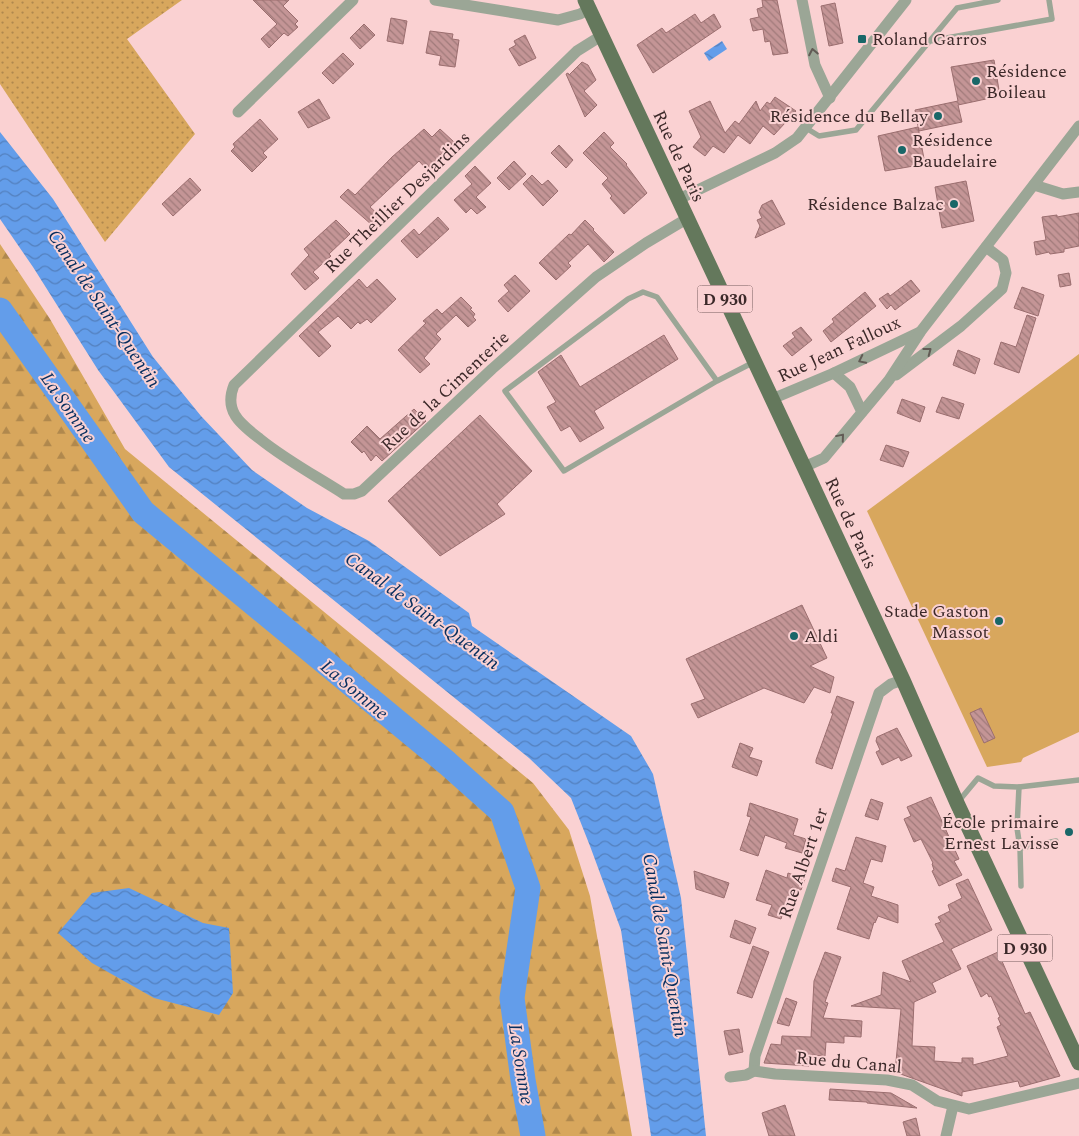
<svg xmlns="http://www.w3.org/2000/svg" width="1079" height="1136" viewBox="0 0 1079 1136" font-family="Spectral,serif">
  <defs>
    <pattern id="grass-dots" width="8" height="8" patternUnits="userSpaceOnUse" patternTransform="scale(1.25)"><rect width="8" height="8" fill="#d8a75d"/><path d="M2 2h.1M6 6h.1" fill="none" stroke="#b0884d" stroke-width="1.8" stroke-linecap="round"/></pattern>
    <pattern id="forest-firs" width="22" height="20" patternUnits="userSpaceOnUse" patternTransform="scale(1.25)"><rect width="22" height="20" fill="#d8a75d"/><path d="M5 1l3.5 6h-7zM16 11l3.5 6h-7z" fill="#b0884d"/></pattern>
    <pattern id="water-waves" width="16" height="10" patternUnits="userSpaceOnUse" patternTransform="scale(1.25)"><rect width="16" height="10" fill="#639dea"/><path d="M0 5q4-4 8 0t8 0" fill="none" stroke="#5380be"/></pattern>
    <pattern id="building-back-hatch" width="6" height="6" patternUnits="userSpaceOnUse" patternTransform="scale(1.25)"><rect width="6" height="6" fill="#c49596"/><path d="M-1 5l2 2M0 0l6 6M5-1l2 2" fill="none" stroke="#a07a7a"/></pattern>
  </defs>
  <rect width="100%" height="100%" fill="#fad1d2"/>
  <polygon fill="url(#grass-dots)" points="0,0 182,0 127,39 195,134 105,242 0,84"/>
  <polygon fill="url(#forest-firs)" points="0,244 50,319 125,449 533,783 569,830 590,896 632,1136 0,1136"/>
  <polygon fill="#d8a75d" points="1079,354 1079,732 1023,758 1021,762 987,767 867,511"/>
  <g fill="url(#water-waves)">
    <polygon points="722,41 727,49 709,61 704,53"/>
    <polygon points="0,132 53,199 153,357 201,416 252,470 307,508 369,541 469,613 472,626 631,736 653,774 681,898 706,1136 651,1136 621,930 590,846 571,798 529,758 169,467 98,370 33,267 0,219"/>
    <polygon points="129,888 203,923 229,928 233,993 219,1015 154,998 92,963 58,933 92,893"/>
  </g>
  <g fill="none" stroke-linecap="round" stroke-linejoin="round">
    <polyline stroke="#639dea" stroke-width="25" points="0,310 143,512 447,763 502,812 528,888 512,998 523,1080 533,1136"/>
  </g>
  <g fill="url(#building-back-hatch)" stroke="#9b6e6f">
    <polygon points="253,0 289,0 283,6 298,21 295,24 298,27 288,36 284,33 269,48 261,39 277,24"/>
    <polygon points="762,0 777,0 788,53 773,55 770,41 765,42 763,29 753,31 750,19 759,17 757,9 763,7"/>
    <polygon points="835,3 843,43 829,46 821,6"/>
    <polygon points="695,14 701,23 714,14 721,27 653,73 637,45 662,28 666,33"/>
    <polygon points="391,18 407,21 403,44 387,41"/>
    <polygon points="364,24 375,35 360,49 350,38"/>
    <polygon points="430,31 453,34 452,39 459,40 455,67 439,65 441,56 426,53"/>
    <polygon points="525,35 536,58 519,66 509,49 516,45 514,41"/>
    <polygon points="343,53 354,64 333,84 322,73"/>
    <polygon points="994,60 1000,96 958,105 962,122 919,131 915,110 958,101 951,67"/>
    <polygon points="582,62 588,65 596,80 584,91 597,105 585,117 566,74 568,73 569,75"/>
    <polygon points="775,97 796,111 774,135 763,126 750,144 738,135 724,153 713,146 705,156 693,147 701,137 689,111 710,101 725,133 735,121 739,124 756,101 760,111 767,102 770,104"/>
    <polygon points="319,99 330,118 308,128 298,112"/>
    <polygon points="260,119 278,139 263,153 267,157 252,172 231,151 235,147 233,144"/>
    <polygon points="918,127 925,164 885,171 878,136"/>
    <polygon points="424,129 432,137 440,129 454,142 436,159 439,162 429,172 419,161 370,207 380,216 372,225 340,197 348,189 355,195 392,157"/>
    <polygon points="604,132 614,143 610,147 627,164 626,165 647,193 624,214 610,198 612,196 602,184 608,178 583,153"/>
    <polygon points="559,145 573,160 566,168 551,153"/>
    <polygon points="514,161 526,174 509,190 497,178"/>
    <polygon points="475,166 491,183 476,197 486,207 477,214 471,208 466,213 454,200 472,184 465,176"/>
    <polygon points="532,175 542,185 548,180 558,191 543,206 523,184"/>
    <polygon points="190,178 201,190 173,216 162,204"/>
    <polygon points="966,181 974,221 942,228 935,187"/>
    <polygon points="772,200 785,224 755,238 760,226 757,220 762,218 759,212 762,205"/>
    <polygon points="1079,213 1079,246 1064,249 1064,252 1050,254 1049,252 1036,255 1034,242 1046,240 1042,217 1057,215 1057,217"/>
    <polygon points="438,217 449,229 417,258 401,241 414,229 419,235"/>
    <polygon points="336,220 350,234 329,254 331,256 313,272 319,278 305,290 291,274 309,255 304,249"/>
    <polygon points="585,220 594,229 593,230 614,252 604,262 588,244 568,263 571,266 556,280 539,263 569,234 571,235"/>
    <polygon points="1069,273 1071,285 1060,287 1058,275"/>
    <polygon points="515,275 530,291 508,312 498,301 509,291 504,285"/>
    <polygon points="359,279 367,288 377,279 396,299 371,323 367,319 360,324 358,322 351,329 338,316 318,332 331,346 319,357 299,336"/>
    <polygon points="911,280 920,291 895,310 891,305 887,309 879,299 888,293 890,296"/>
    <polygon points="1022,287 1044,295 1038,316 1014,308"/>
    <polygon points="865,292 876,306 831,342 823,331 834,322 832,319"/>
    <polygon points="461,297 472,308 470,309 475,314 473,317 476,320 468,327 456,315 436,334 441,339 424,358 430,364 420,373 398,350 426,323 423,321 437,309 442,314"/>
    <polygon points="1027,315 1036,318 1019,373 994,364 1001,342 1016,347"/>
    <polygon points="801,327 812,340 792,356 783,346 795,337 792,333"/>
    <polygon points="664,335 678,359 594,411 604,428 580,442 570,426 561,431 547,407 556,402 538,372 561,355 580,387"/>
    <polygon points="958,350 980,359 975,374 953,365"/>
    <polygon points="942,397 964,404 959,419 936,412"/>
    <polygon points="902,399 925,407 920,422 897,413"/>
    <polygon points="414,409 426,421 382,461 376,455 371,461 364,451 362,453 351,442 367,426 380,439"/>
    <polygon points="480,415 532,471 497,504 505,514 440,556 388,501"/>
    <polygon points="886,445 909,452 903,467 880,460"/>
    <polygon points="802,605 827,658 810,666 834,677 830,693 814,687 804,703 764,688 698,718 691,704 705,699 686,659"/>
    <polygon points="837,696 854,702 832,769 816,763 816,760 833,713 831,713"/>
    <polygon points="981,708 995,738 984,743 970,713"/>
    <polygon points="897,728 912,756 901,761 899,757 882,765 876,752 880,750 876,741 877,737"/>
    <polygon points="740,743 753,748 749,757 762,761 757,776 732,767"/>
    <polygon points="931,797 959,859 954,861 962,875 939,886 932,871 934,870 932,864 933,863 921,839 914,842 904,819 911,816 907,807"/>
    <polygon points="871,799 883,803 878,820 865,816"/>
    <polygon points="750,803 798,819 793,835 806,839 802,853 785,848 787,843 765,835 758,856 740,850 751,817 747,816"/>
    <polygon points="856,837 886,846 882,862 871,859 863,883 874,887 871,896 898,905 898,923 878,916 875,923 874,922 869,939 837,929 851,887 832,881 836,868 845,871"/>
    <polygon points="766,870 787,878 788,873 805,879 801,890 792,887 781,919 768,915 772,905 756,900"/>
    <polygon points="694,871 729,883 724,898 696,889"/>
    <polygon points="968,879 992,930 951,949 961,969 932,983 936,992 914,1002 912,1046 935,1047 934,1061 962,1063 962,1058 973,1058 973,1065 1008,1056 997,1027 1001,1025 998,1018 1000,1017 991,996 989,997 987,993 981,997 967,966 998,952 1025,1014 1030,1012 1060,1076 1020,1087 1018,1081 962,1092 962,1096 895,1072 901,1009 851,1006 881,995 883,972 911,982 902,961 944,942 935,924 941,922 938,917 950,911 948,905 962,898 956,884"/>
    <polygon points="735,920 756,928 750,944 730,937"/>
    <polygon points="753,946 769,952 752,998 737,993"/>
    <polygon points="825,952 841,957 825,1002 828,1003 823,1018 862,1021 861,1037 844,1036 844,1043 826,1042 825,1056 810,1055 809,1066 764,1063 771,1044 781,1045 782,1036 811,1037 814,981"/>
    <polygon points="786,998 797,1002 789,1026 777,1023"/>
    <polygon points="739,1029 743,1052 729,1055 724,1031"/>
    <polygon points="830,1089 891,1093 917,1108 867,1103 867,1102 829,1100"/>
    <polygon points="785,1105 795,1136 769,1136 762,1113"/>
    <polygon points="916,1118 920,1136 907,1136 903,1122"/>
  </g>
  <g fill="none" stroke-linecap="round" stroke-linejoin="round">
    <g stroke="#9ba696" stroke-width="5.5">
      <polyline points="930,41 1052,19 1049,0"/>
      <polyline points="806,128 819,136 856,130 957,8 998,0"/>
      <polyline points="717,381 564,471 505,391 628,299 643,292 657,297 717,381 754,362"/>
      <polyline points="1019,787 1079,780"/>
      <polyline points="958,802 978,778 994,786 1019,787 1017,828 1020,848 1021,886"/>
      <polyline points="1020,848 1056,841"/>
    </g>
    <g stroke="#9ba696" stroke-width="11">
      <polyline points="435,0 558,20 580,14 589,9"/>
      <polyline points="802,0 815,65 830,98"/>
      <path d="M601,36L577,51L234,385C230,395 229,405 235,415C240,424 251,432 260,439C286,460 316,476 344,494H354L362,491L492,369L596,277L646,243L688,218"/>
      <polyline points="238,112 353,0"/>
      <polyline points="1034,185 1063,194 1079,192"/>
      <polyline points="679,199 775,153 797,138 906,0"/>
      <polyline points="834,373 850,387 862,412"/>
      <polyline points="896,375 961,326 1002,289 1006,273 1003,260 986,247"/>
      <polyline points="772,399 834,373 920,332"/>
      <polyline points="804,467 824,458 889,380 921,331 1079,126"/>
      <polyline points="754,1071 755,1056 879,693 891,684 903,680"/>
      <polyline points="730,1077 746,1075 754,1071 775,1074 887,1080 912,1085 937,1101 969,1109 1079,1083"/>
      <polyline points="946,1136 953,1106"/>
    </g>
    <polyline stroke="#64785c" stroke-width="15" points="585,0 804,467 903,680 957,803 1079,1063"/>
  </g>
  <defs><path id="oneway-chevron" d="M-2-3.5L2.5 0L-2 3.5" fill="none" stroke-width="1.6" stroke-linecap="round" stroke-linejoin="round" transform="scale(1.25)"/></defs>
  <g stroke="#625b55">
    <use href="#oneway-chevron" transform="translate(813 52) rotate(-101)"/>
    <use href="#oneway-chevron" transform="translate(928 351) rotate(-37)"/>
    <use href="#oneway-chevron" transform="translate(862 360) rotate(154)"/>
    <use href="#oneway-chevron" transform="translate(841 437) rotate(-50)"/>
  </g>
  <g fill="#196768" stroke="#fad1d2" stroke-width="2">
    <rect x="857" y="34" width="10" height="10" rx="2.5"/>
    <circle cx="976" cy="81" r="5"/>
    <circle cx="938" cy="116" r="5"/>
    <circle cx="902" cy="150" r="5"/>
    <circle cx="954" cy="204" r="5"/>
    <circle cx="999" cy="621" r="5"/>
    <circle cx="794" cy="636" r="5"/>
    <circle cx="1069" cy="832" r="5"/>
  </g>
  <g text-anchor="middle" stroke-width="4" stroke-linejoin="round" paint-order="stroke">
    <g fill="#fad1d2" stroke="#755b5c" stroke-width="1">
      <rect x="697.5" y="285.5" width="55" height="27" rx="4"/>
      <rect x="997.5" y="934.5" width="55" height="27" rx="4"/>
    </g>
    <g font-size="16" font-weight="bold" fill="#3c2929">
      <text x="725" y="305">D 930</text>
      <text x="1025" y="954">D 930</text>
    </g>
    <g font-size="18" fill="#3c2929" stroke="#fad1d2" text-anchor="start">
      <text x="872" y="45">Roland Garros</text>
      <text x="986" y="77">Résidence<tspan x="986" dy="21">Boileau</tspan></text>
      <text x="928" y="122" text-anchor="end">Résidence du Bellay</text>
      <text x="912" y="146">Résidence<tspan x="912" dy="21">Baudelaire</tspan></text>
      <text x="944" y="210" text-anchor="end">Résidence Balzac</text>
      <text x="989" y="617" text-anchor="end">Stade Gaston<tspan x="989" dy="21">Massot</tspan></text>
      <text x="804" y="642">Aldi</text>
      <text x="1059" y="828" text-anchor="end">École primaire<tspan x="1059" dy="21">Ernest Lavisse</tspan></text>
    </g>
    <g font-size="18" fill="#3c2929" stroke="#fad1d2">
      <text transform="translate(679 156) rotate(65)" y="6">Rue de Paris</text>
      <text transform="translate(397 202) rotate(-44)" y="6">Rue Theillier Desjardins</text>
      <text transform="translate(839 349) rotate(-25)" y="6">Rue Jean Falloux</text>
      <text transform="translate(445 391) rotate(-43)" y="6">Rue de la Cimenterie</text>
      <text transform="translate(851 523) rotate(65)" y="6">Rue de Paris</text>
      <text transform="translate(803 863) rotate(-71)" y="6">Rue Albert 1er</text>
      <text transform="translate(849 1062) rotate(5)" y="6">Rue du Canal</text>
    </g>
    <g font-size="19" font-style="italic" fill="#072e5e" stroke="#fad1d2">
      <text transform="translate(105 308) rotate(56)" y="7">Canal de Saint-Quentin</text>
      <text transform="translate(69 407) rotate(55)" y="7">La Somme</text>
      <text transform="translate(423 610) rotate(36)" y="7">Canal de Saint-Quentin</text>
      <text transform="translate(355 689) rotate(40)" y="7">La Somme</text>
      <text transform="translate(666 945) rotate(80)" y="7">Canal de Saint-Quentin</text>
      <text transform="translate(522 1064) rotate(81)" y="7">La Somme</text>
    </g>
  </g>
</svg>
